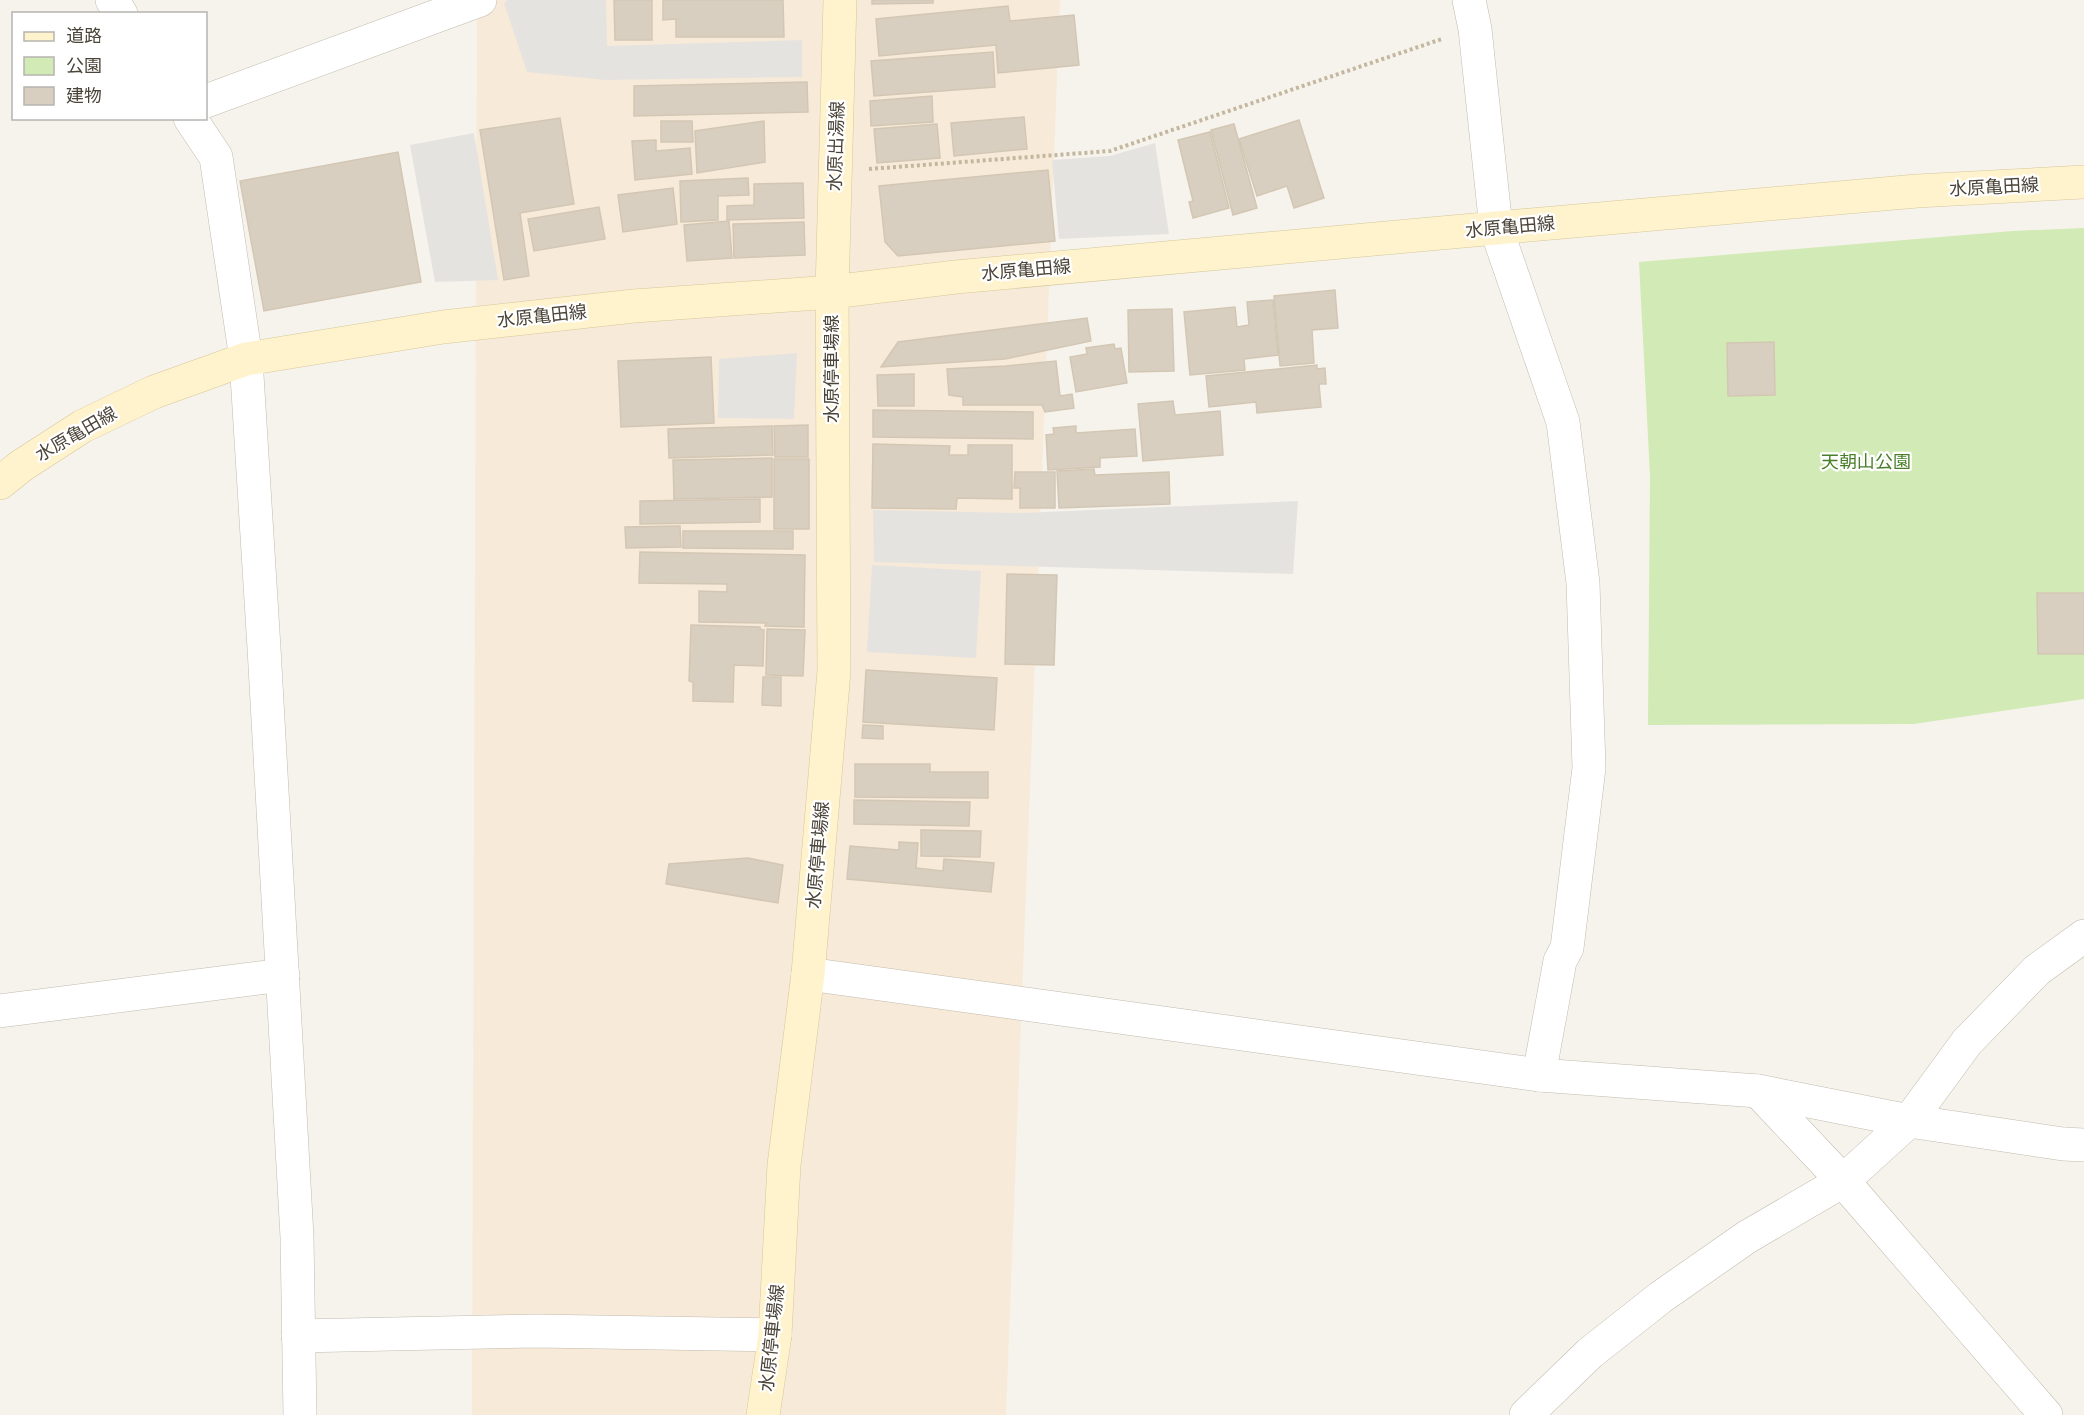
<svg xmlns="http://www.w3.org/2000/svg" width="2084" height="1415" viewBox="0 0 2084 1415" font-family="Raleway,'Noto Sans JP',sans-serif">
  <rect width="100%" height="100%" fill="#f6f3ec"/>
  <polygon fill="#f7ead8" points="477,0 1060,0 1006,1415 472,1415"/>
  <polygon fill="#d2eab5" points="2084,228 2084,699 1914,724 1648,725 1650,476 1639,262 2013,231"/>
  <g fill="#e5e3e0">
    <polygon points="508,0 606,0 607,46 802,40 802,77 605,80 527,72 504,3"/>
    <polygon points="474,133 498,280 435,282 410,145"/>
    <polygon points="1155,143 1169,234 1059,239 1052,160 1110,156"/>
    <polygon points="797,353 794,419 718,418 719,359"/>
    <polygon points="1298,501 1293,574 874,562 873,510 1023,513"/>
    <polygon points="872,565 981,571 976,658 867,652"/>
  </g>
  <g fill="#d8cfc1" stroke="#d3c7b4" stroke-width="1.5">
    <polygon points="614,0 652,0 652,40 615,40"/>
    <polygon points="663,0 783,0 784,37 676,37 676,19 663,20"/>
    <polygon points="872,0 933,0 933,3 872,4"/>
    <polygon points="1008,6 1010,21 1074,15 1079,65 998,73 996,45 879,56 876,19"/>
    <polygon points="993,52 995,87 874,96 871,61"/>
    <polygon points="807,82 808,112 634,116 634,86"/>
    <polygon points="932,96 933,122 871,126 870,101"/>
    <polygon points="1024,117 1027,149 954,156 951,123"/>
    <polygon points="560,118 574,204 520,213 529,276 504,280 480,130"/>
    <polygon points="1299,120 1324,198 1294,208 1287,186 1257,196 1239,139"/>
    <polygon points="661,121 692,121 693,142 661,142"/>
    <polygon points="764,121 765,162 697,173 695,131"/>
    <polygon points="937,124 940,158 877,163 874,129"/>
    <polygon points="1234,124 1257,208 1233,215 1211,130"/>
    <polygon points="1210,132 1229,208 1193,218 1189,202 1193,201 1178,140"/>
    <polygon points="656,140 656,151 690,148 692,174 635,180 632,141"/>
    <polygon points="398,152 421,282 264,311 240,181"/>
    <polygon points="1048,170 1055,241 898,256 885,242 879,186"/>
    <polygon points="748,178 749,195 718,196 718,220 681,222 680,181"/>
    <polygon points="803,183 804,218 727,220 727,206 754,205 754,184"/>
    <polygon points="673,188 677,224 623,232 618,195"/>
    <polygon points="599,207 605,239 534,251 528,219"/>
    <polygon points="729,221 732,258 687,261 684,225"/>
    <polygon points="804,222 805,255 734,258 733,224"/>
    <polygon points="1335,290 1338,328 1312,330 1314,363 1280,366 1274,296"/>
    <polygon points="1273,300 1278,355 1244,359 1245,370 1190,375 1184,312 1235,307 1237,327 1249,325 1247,302"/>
    <polygon points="1172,309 1174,371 1129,372 1128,310"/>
    <polygon points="1087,318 1091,341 1005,359 881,367 898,342"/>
    <polygon points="1774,342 1775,395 1728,396 1727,343"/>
    <polygon points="1114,344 1115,349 1121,348 1127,383 1076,392 1070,357 1087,354 1086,348"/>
    <polygon points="711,357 714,423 621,427 618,361"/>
    <polygon points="1056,361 1060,396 1072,394 1074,408 1045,412 1042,405 963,405 963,397 949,395 947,369 1006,366"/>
    <polygon points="1317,365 1317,369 1325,368 1326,384 1319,384 1321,407 1257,413 1256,402 1209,407 1206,376"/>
    <polygon points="914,374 914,406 878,406 877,375"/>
    <polygon points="1173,401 1175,415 1220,411 1223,455 1143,461 1138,404"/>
    <polygon points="873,410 1033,412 1033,439 873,437"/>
    <polygon points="808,425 808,457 775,457 774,426"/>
    <polygon points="772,426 773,455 669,458 668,429"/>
    <polygon points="1076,426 1076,433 1135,429 1137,456 1100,458 1100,467 1048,470 1046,435 1054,434 1053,428"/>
    <polygon points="873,444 950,446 949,455 968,455 968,445 1012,445 1012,499 957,498 956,509 872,508"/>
    <polygon points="772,458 772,497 674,499 673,460"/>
    <rect x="774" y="459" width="35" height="70"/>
    <polygon points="1094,469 1095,475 1169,472 1170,504 1059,508 1057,471"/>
    <polygon points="1015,472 1055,472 1055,508 1020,508 1020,488 1014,488"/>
    <polygon points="760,499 760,522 640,524 640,501"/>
    <polygon points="680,526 681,547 626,548 625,527"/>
    <polygon points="683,531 793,531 793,549 683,548"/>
    <polygon points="640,552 805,555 804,627 765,626 766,623 699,622 699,591 727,592 727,584 639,583"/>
    <polygon points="1007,574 1057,575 1054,665 1005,664"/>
    <polygon points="2037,593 2084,593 2084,654 2038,654"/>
    <polygon points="691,625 760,627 760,629 764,630 763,666 734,665 733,702 693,701 693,682 689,681"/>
    <polygon points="767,629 805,630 803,676 766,675"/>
    <polygon points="866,670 997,678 994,730 863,722"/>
    <polygon points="763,677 781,677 781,706 762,705"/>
    <polygon points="863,725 883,726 883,739 862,738"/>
    <polygon points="855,764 930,764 930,772 988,772 988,798 855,797"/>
    <polygon points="854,800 970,802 969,826 854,824"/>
    <polygon points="921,830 981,831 980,857 921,856"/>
    <polygon points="899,842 918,843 916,868 943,871 944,859 994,863 991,892 847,879 850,846 899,850"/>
    <polygon points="748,858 783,865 778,903 666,884 669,864"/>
  </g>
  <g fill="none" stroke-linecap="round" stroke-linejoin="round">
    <g stroke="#c2bbae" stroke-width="34">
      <g id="minor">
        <polyline points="112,0 121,14"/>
        <polyline points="1469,0 1475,29 1496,228 1563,422 1583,583 1589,768 1567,948 1560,961 1539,1075"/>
        <polyline points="206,101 480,0"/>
        <polyline points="190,118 216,157 246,359 264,648 297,1237 300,1415"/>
        <polyline points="808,974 1539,1075 1758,1091 1909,1121 2063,1144 2084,1145"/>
        <polyline points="0,1011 283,975"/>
        <polyline points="1758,1091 1843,1181 2046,1415"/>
        <polyline points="298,1336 537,1331 775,1335"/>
        <polyline points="1526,1415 1590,1353 1661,1297 1747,1237 1843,1181 1909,1121 1967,1042 2037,970 2084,936"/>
      </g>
    </g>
    <g stroke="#d6c79b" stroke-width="34">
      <g id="secondary">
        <polyline points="0,483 21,466 83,426 154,392 246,359 443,327 634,306 832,292 956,277 1496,228 1917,191 2084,182"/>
        <polyline points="763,1415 775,1335 784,1165 808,974 834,671 832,292 840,0"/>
      </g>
    </g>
    <polyline stroke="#c4b79f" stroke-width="4" stroke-dasharray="3 3" stroke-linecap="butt" points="869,169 1110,151 1442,39"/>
    <use href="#minor" stroke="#fff" stroke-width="33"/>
    <use href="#secondary" stroke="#fff3cd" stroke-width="33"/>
  </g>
  <g text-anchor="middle" stroke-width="4.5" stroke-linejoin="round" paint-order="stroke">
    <g font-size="18" fill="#4b4439" stroke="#fff">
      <text transform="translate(836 146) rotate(-88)" y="6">水原出湯線</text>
      <text transform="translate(1994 187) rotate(-3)" y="6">水原亀田線</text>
      <text transform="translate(1510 227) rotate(-5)" y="6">水原亀田線</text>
      <text transform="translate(1026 270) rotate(-5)" y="6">水原亀田線</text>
      <text transform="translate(542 316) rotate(-6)" y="6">水原亀田線</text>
      <text transform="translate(832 369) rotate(-90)" y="6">水原停車場線</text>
      <text transform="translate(76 434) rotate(-30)" y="6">水原亀田線</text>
      <text transform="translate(818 855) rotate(-85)" y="6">水原停車場線</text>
      <text transform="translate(772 1338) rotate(-84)" y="6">水原停車場線</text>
    </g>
    <g font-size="18" fill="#4a7f2a" stroke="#fff">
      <text x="1866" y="468">天朝山公園</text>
    </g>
  </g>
  <rect x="12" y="12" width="195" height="108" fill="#ffffff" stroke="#b7b4b0" stroke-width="1.5"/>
  <rect x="24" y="32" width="30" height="9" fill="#fff3cd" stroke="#b7b4b0" stroke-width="1.5"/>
  <text x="66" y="42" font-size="18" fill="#4b4439">道路</text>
  <rect x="24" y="57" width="30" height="18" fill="#d2eab5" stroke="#b7b4b0" stroke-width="1.5"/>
  <text x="66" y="72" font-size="18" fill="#4b4439">公園</text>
  <rect x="24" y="87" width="30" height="18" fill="#d8cfc1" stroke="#b7b4b0" stroke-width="1.5"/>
  <text x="66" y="102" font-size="18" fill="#4b4439">建物</text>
</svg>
